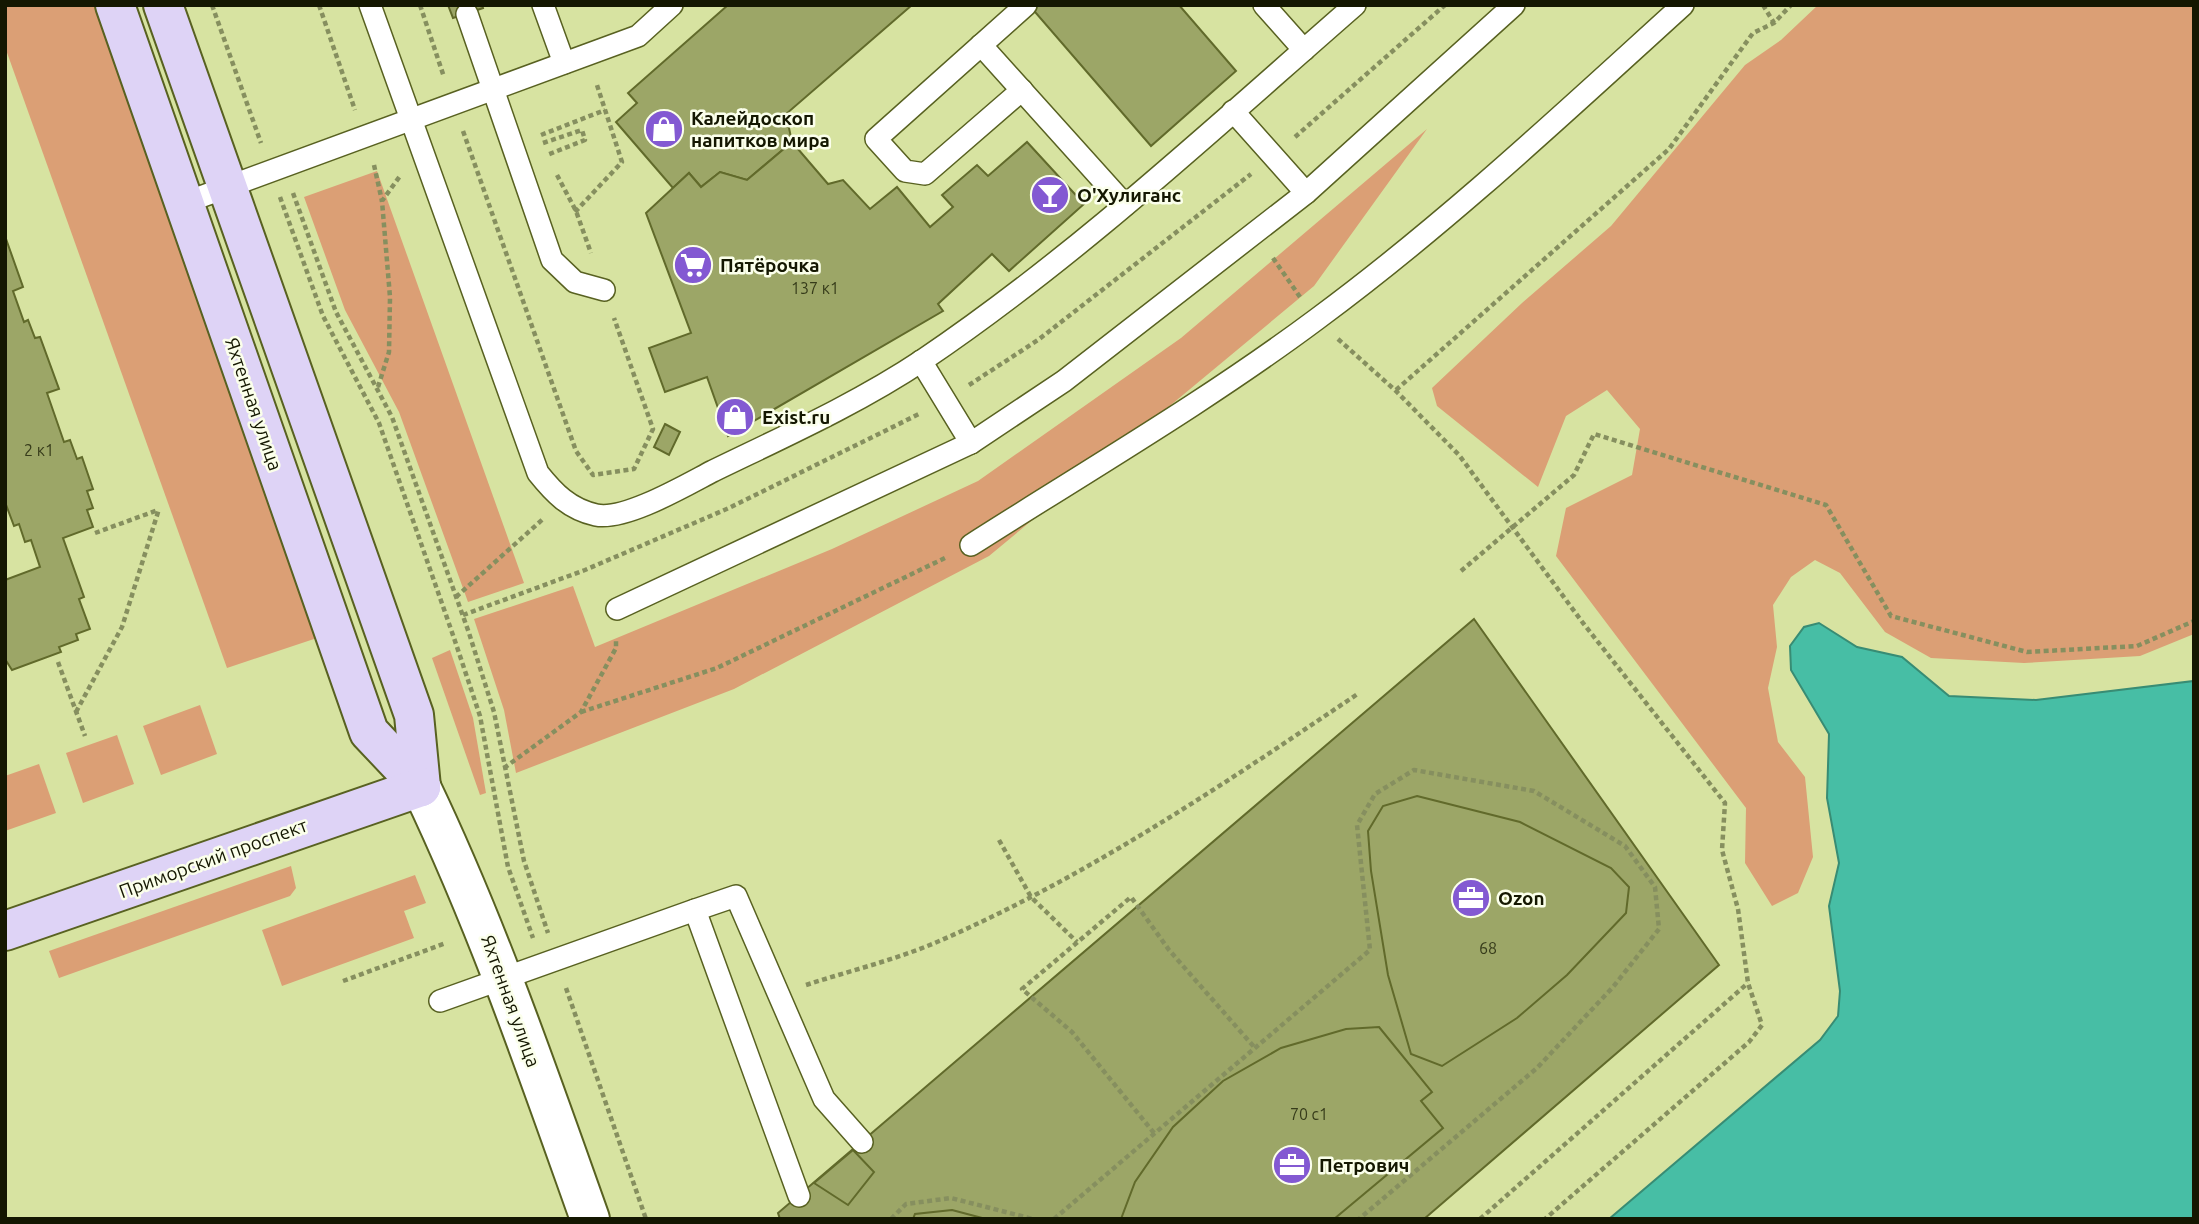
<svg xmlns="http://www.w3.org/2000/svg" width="2199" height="1224" viewBox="0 0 2199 1224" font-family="Ubuntu,sans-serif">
  <rect width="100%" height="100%" fill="#d7e3a1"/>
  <g fill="#db9f75">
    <polygon points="5,5 96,5 320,637 227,668 5,47"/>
    <polygon points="1818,5 2194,5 2194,634 2140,656 2024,663 1931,658 1885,632 1840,573 1815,560 1791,577 1773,605 1777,647 1768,688 1778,742 1805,777 1813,857 1798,893 1772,906 1745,863 1746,808 1556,556 1566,508 1632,475 1640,429 1607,390 1566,416 1538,487 1437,406 1432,388 1522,303 1611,226 1745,65 1781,40"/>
    <polygon points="1427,129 1314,286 989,556 734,689 516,773 504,710 474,619 573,586 595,647 832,549 978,481 1181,338"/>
    <polygon points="377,171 524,583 468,602 399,412 345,310 304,197"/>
    <polygon points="450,650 473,718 486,793 480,795 432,658"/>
    <polygon points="200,705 217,754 161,775 143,726"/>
    <polygon points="117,735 134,784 83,803 66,753"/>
    <polygon points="39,764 56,813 5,831 5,776"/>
    <polygon points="291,866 296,888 290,896 59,978 49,951"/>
    <polygon points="415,875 426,903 404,911 414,938 282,986 262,930"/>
  </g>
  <polygon fill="#47bea5" stroke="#388c74" stroke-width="2" points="1819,623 1857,647 1902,657 1949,696 2036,700 2194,681 2194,1219 1609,1219 1820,1040 1838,1016 1840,991 1829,906 1839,863 1827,798 1829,734 1791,670 1790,646 1804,627"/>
  <g fill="#9ca667" stroke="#616a2b" stroke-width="2">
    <polygon points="448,5 482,5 483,8 453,18"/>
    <polygon points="728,5 912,5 786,114 792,142 747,180 720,172 701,187 689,173 673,188 616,122 637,103 628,93"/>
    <polygon points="1029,5 1179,5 1236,71 1151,146"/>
    <polygon points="792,142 828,184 843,180 870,209 897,187 930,227 953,207 942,195 977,165 988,176 1027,142 1084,204 1009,271 992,254 938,304 943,311 728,436 707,377 665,392 649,348 691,333 646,213 689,173 701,187 720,172 747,180"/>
    <polygon points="5,236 23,287 13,291 24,322 28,320 35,338 40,337 59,389 47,393 64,442 70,440 77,459 82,457 93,489 87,491 93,508 87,510 93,527 63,538 84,597 79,599 90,629 76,634 78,640 59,647 61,652 12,670 5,659 5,580 40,567 31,540 25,542 19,524 14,526 5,502"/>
    <polygon points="665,424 680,432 669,455 654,447"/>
    <polygon points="1474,619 1719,965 1424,1219 780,1219 778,1213"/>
    <polygon points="1417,796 1520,822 1611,868 1629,887 1626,913 1567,975 1517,1018 1442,1066 1411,1054 1388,975 1371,871 1368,831 1383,806"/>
    <polygon points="1379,1027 1432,1092 1421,1101 1443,1128 1334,1219 1121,1219 1135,1182 1173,1127 1223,1081 1281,1048 1346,1029"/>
    <polygon points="853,1150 874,1172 848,1205 814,1183"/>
    <polygon points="952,1210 986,1219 913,1219 915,1214"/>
  </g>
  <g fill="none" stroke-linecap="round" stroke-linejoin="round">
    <g stroke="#586121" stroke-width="24">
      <g id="lane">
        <path d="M370,5L538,473C554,493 569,509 596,515C625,521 686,485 713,471C783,437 857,404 923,360C1077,256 1215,127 1355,5"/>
        <polyline points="543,5 564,63"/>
        <polyline points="1264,5 1304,50"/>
        <polyline points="467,14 552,260 575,282 604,290"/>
        <polyline points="981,45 1125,205"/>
        <polyline points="1022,90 925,174 905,171 876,139 1026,5"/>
        <polyline points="1233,111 1306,193"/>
        <polyline points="184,203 638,36 672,5"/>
        <polyline points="921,361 971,443"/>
        <path d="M971,545C1087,471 1207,401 1317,319C1447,223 1564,113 1683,5"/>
        <polyline points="617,609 971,443 1064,381 1306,193 1514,5"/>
        <polyline points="695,910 736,896 824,1099 862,1142"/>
        <polyline points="440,1001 695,910 799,1196"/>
      </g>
    </g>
    <g stroke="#586121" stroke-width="42">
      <path id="street" d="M421,787C488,927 538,1073 590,1219"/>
    </g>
    <g stroke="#586121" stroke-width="42">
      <g id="secondary">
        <polyline points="115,5 369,732 421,787"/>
        <polyline points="163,5 414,715 421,787"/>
        <polyline points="5,931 421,787"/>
      </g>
    </g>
    <g stroke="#868f5f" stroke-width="4.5" stroke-dasharray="5 3.5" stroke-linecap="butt">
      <polyline points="212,5 261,143"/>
      <polyline points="319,5 355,110"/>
      <polyline points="420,5 444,77"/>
      <polyline points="1763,5 1774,23"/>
      <polyline points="463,131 576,451 593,475 634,469 653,429 614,318"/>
      <polyline points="541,135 605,110"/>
      <polyline points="1295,137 1445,5"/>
      <polyline points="543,143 582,130 585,140 547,155"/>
      <polyline points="374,165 382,201"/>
      <polyline points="557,175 576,211 591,253"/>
      <polyline points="293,193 336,312 392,417 469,633 494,712 524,861 548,933"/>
      <polyline points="280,197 323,316 379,423 454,638 480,716 508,867 533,938"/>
      <polyline points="575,212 622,162 596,82"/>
      <polyline points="1273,258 1300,297"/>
      <polyline points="1338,339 1396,391 1459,455 1583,623 1725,803 1722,850 1738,909 1748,983 1762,1025 1749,1042 1545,1219"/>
      <polyline points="969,385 1038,340 1251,174"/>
      <polyline points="378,387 389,352 390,297 382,201 400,176"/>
      <polyline points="1396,390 1669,149 1753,33 1774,23 1791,5"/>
      <polyline points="95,533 158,510"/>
      <polyline points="1461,571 1574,475 1594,434 1826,505 1891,616 2027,652 2137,646 2194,621"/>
      <polyline points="456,597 543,519"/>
      <polyline points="463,615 585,570 729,508 919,414"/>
      <polyline points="58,662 85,736"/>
      <polyline points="76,712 122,627 159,509"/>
      <polyline points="581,712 717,668 947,557"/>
      <polyline points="504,768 581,712 616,648 616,638"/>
      <polyline points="999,840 1031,897 1077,942"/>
      <polyline points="343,981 446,943"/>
      <path d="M806,985C849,971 895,960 937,942C1087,877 1224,784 1359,693"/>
      <polyline points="566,988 646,1219"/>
      <polyline points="1154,1133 1072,1032 1022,989 1131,897 1169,950 1255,1048"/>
      <polyline points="891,1219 906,1204 951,1198 1033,1219"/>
      <polyline points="1054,1219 1370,950 1357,825 1375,794 1414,770 1534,791 1625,846 1655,887 1659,929 1613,987 1537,1068 1359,1219"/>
      <polyline points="1480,1219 1748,983"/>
    </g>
    <use href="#lane" stroke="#fff" stroke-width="21"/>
    <use href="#street" stroke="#fff" stroke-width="38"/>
    <use href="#secondary" stroke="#ded3f6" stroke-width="38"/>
  </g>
  <defs>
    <g id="shop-disc" transform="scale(2.0125)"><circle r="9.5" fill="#8359d2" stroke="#fbffeb"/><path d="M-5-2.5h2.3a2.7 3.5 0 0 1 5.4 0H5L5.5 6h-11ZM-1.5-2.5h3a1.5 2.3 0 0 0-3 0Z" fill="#fff"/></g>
    <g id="bar-disc" transform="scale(2.0125)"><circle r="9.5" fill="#8359d2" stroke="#fbffeb"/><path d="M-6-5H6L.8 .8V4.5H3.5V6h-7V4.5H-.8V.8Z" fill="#fff"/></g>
    <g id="supermarket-disc" transform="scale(2.0125)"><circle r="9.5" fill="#8359d2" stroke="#fbffeb"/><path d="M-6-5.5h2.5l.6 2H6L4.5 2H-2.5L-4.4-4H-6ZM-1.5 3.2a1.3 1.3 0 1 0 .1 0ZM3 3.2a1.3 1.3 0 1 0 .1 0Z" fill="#fff"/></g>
    <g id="office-disc" transform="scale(2.0125)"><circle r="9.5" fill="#8359d2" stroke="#fbffeb"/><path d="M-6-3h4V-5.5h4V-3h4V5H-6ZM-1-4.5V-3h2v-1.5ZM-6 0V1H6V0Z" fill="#fff"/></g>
  </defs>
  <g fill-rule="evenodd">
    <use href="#shop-disc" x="664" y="129"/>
    <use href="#bar-disc" x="1050" y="195"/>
    <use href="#supermarket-disc" x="693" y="265"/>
    <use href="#shop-disc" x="735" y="417"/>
    <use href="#office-disc" x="1471" y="898"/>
    <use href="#office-disc" x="1292" y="1165"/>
  </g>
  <g text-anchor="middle" stroke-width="5" stroke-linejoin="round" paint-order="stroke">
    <g font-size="16" fill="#363b1a">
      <text x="815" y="294">137 к1</text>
      <text x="39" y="456">2 к1</text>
      <text x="1488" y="954">68</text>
      <text x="1309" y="1120">70 с1</text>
    </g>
    <g font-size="19" font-weight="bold" fill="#141701" stroke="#fbffeb" text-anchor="start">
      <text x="691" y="125">Калейдоскоп<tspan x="691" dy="22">напитков мира</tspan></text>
      <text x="1077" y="202">О'Хулиганс</text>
      <text x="720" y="272">Пятёрочка</text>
      <text x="762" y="424">Exist.ru</text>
      <text x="1498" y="905">Ozon</text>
      <text x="1319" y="1172">Петрович</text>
    </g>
    <g font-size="19" fill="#141701" stroke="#fbffeb">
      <text transform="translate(254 404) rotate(71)" y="7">Яхтенная улица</text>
      <text transform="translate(213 858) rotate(-20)" y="7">Приморский проспект</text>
      <text transform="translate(511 1001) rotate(70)" y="7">Яхтенная улица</text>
    </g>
  </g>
  <rect width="2199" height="1224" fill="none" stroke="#141701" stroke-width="14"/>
</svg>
